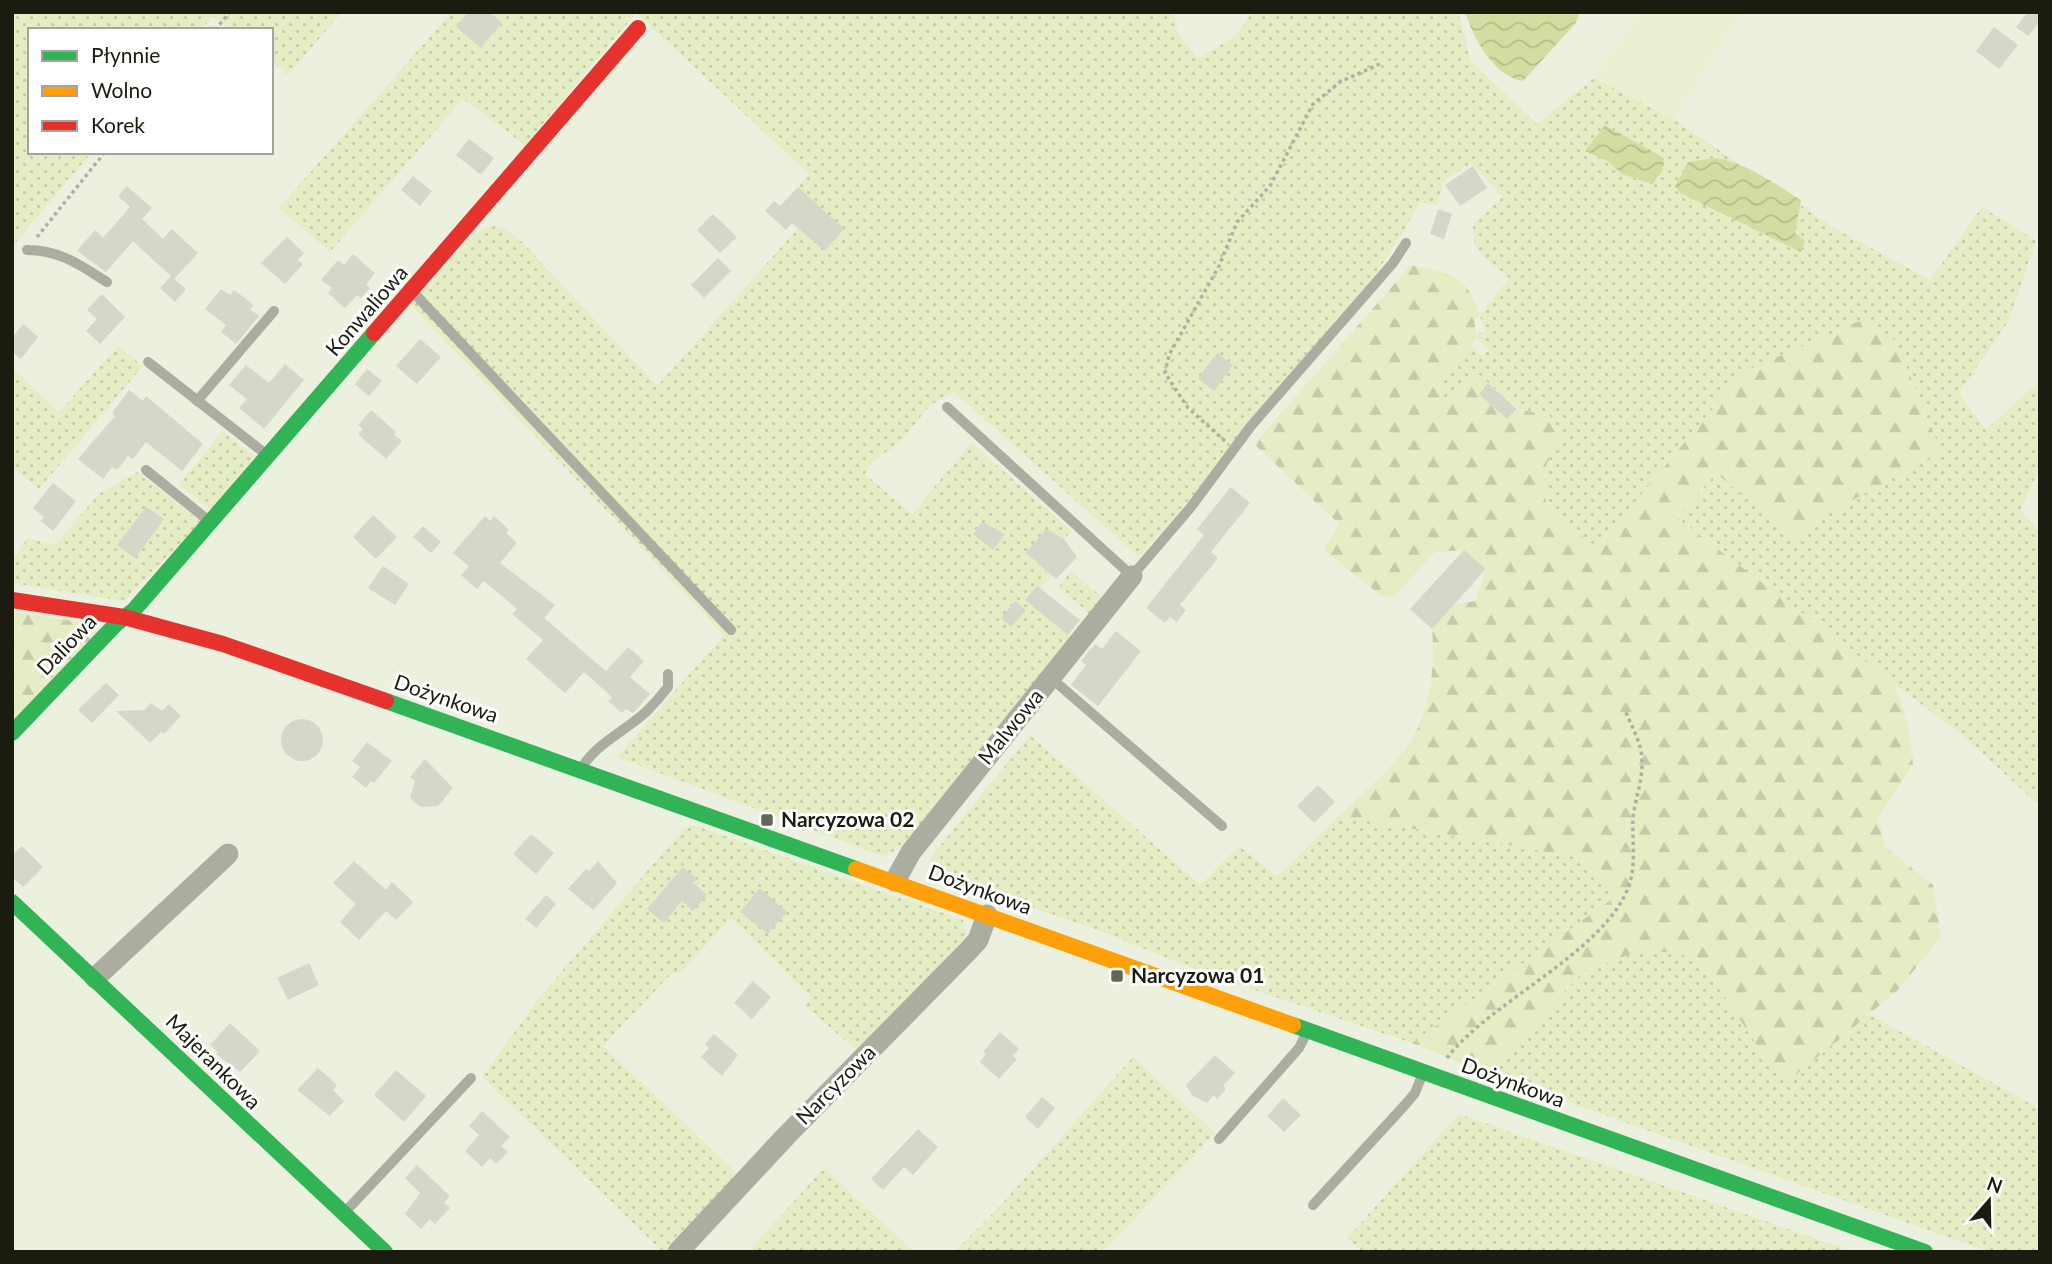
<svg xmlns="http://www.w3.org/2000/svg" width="2052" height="1264" viewBox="0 0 2052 1264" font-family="Lato,sans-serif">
  <defs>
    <pattern id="grass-dots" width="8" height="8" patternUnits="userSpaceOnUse" patternTransform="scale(1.75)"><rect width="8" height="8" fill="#e5edc5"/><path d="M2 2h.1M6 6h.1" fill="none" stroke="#c4cba8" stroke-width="1.8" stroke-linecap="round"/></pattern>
    <pattern id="forest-firs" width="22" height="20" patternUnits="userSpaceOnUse" patternTransform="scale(1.75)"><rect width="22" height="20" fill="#e5edc5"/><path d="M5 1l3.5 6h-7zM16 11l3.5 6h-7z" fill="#c4cba8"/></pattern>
    <pattern id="water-waves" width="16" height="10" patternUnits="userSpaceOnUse" patternTransform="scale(1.75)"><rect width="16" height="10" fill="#d2dda2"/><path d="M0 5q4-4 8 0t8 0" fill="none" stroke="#b4bd8a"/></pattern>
  </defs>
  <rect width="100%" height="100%" fill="#ecf0de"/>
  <polygon fill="#eaf1d3" points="1640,12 1743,12 1673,119 1594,78"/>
  <g fill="url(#grass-dots)">
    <polygon points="12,12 342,12 288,75 271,61 271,30 231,30 213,16 201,30 30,30 30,152 92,152 12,247"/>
    <path d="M452,12H1173L1179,35L1198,58L1234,37L1253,12H1458L1471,61L1537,124L1594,78L1673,119L1836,229L1930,280L1982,207L2036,241L2008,322L1959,393L1986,430L2035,385L2040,389V468L2020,510L2040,532V806L1962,735L1677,518L1716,473L1797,540L1833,511L1940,451L1661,473L1597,548L1546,506L1544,469L1561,438L1550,416L1519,409L1478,374L1450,401L1440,393C1443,387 1443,383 1445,376C1446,374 1467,348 1471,345L1482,355L1489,350L1474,335L1485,332L1480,316L1509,278C1487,260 1471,254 1473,224L1503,197L1471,163L1444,181L1437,205L1420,203C1346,334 1238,445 1139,557L954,392C922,406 923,417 901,441C888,454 873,455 865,474L912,514L971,443L1072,531L1064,539L1046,530L1026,553L1052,576L1037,592L1032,604L1071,638L904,847L882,856L617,757L724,635L411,305L475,234L492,225L503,228L521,241L657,386L818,206L798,187L809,174L636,13L525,145L463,99L330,252L279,208Z"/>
    <polygon points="118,346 143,366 39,489 12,467 12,368 59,412"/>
    <polygon points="223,431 257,458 211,510 179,485"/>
    <polygon points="138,472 201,522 124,601 12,583 12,561 28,538 55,545 100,493"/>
    <polygon points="1071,571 1104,599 1091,615 1059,587"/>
    <polygon points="1030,735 1200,885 1239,846 1277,876 1339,816 1576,857 1607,882 1616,898 1412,1043 1210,975 1095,929 930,873 930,858"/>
    <polygon points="694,825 963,920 967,940 859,1052 805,1006 812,998 731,918 680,973 672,973 603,1046 737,1173 667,1252 663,1252 482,1077 539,998 684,828"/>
    <polygon points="1637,952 1680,952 1710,975 1736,1013 1791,1078 1869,1014 2040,1109 2040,1252 1990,1252 1486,1073 1584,971"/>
    <polygon points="1133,1057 1215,1133 1103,1252 954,1252 999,1207"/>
    <polygon points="1459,1114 1854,1252 1362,1252 1347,1238"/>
    <polygon points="824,1168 914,1252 748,1252"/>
  </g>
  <g fill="url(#forest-firs)">
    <path d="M1411,265C1451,274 1467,274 1480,316L1474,320L1477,339L1445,374L1440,394L1450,400L1478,374L1488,383L1479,394L1507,419L1519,409L1550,416L1561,438L1544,469L1546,506L1597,548L1743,372L1862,320L1896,341L1941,451L1833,511L1797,540L1716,473L1677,518L1894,683L1908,722L1913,764L1878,819L1885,847L1933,885L1941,937L1897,991L1791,1079L1769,1063L1710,975L1680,952H1637L1584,971L1486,1073L1412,1043L1615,897L1607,882L1576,857L1339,816C1359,796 1393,768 1408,745C1431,712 1435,667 1432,629L1450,605L1475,601L1486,569L1464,550L1435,552L1393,598L1380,595L1324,550L1339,524L1254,444Z"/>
    <polygon points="12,611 110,627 12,724"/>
  </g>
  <g fill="url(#water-waves)">
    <path d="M1465,12H1580V13L1575,24L1523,81C1493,76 1474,39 1465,12Z"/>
    <polygon points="1605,125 1664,158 1663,170 1652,184 1622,174 1608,161 1585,151"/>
    <path d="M1712,158C1743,160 1775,184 1801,200L1795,233L1805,241L1801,252L1680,193L1675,186L1688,162Z"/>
  </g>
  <g fill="#d4d8c9">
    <polygon points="468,12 489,12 502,23 481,48 456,27"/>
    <polygon points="2028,12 2040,12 2040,22 2028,36 2016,27"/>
    <polygon points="1994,27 2018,45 1999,69 1976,51"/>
    <polygon points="469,139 494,158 481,175 456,155"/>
    <polygon points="1473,166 1487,188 1460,206 1445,185"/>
    <polygon points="413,176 432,191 420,206 401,190"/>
    <polygon points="127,186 152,208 142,219 163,239 172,229 198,253 174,279 133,241 106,272 77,251 95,230 103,238 130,207 118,196"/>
    <polygon points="798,187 844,229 825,251 792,223 786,230 765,211 774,201 780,206"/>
    <polygon points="1438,209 1452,214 1444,239 1430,234"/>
    <polygon points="713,214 737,237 720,253 697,230"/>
    <polygon points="287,237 304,253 298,260 303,264 285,284 261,263"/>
    <polygon points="353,254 375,273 366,285 370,288 361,298 357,295 345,308 328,293 332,288 321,280 338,260 344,265"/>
    <polygon points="718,258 731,271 704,298 691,285"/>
    <polygon points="171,276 186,289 175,302 160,288"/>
    <polygon points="221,289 230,295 234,290 254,305 250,309 259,316 236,344 221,332 226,325 205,309"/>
    <polygon points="102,294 125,317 100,344 86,331 97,319 87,310"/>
    <polygon points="23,324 38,337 21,359 12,352 12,338"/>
    <polygon points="420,339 441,357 417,384 396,366"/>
    <polygon points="1217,353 1233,365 1214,391 1198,378"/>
    <polygon points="285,364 304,380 264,429 239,408 247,399 229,385 246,365 269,383"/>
    <polygon points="367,369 382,381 369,396 355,384"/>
    <polygon points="1488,383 1517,409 1507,419 1479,394"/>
    <polygon points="129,390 143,401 146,396 203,444 182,471 146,442 133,459 128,456 117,470 112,467 103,479 78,459 115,416 112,413"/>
    <polygon points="371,410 396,432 394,435 402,441 386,459 358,434 363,429 358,425"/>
    <polygon points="53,483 76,501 53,531 41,521 44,517 33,508"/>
    <polygon points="1231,487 1250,503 1211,552 1218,558 1180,605 1186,610 1177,622 1170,617 1165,623 1146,608 1204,535 1197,529"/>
    <polygon points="146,507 164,519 135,558 117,545"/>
    <polygon points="373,515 397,537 376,559 353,537"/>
    <polygon points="485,516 490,521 494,516 509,530 506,533 517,543 500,563 555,605 544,618 606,671 628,647 644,661 630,677 650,694 633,713 626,709 622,713 608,701 612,697 584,672 565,693 526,659 543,640 512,614 517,609 484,581 477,589 461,575 469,566 453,553"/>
    <polygon points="982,522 1005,534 993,550 973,534"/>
    <polygon points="423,526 441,542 431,553 413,537"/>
    <polygon points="1046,529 1064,539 1077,557 1056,579 1026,553"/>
    <polygon points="1464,550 1486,569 1432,629 1410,609"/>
    <polygon points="383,566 409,584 395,605 368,588"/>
    <polygon points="1037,586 1080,620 1068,635 1025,600"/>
    <polygon points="1015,601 1026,610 1011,627 1001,618"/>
    <polygon points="1116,631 1141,651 1098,706 1071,685 1086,665 1081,661 1095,644 1102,649"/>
    <polygon points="106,683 119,695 92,723 78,710"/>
    <polygon points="151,703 162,711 169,704 181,716 164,734 161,732 150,743 116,711 144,710"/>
    <circle cx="302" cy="740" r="21"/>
    <polygon points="367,742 392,761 374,783 371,781 366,788 352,777 360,767 352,761"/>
    <polygon points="425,759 453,788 438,806 421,807 410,798 415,781 410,777"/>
    <polygon points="1318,785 1335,802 1314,823 1297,806"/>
    <polygon points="531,834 554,853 536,874 513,854"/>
    <polygon points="22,846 43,867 23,887 12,877 12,855"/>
    <polygon points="354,861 386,890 392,882 413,902 396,920 386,911 359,940 340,922 356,904 333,883"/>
    <polygon points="598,861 617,883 593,910 568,889 586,869 589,871"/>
    <polygon points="683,867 697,879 693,883 707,895 693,911 682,901 664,923 647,909"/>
    <polygon points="760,888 787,912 768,934 740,912"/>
    <polygon points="546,895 556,904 536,928 525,919"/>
    <polygon points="309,963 319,985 288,1000 277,978"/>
    <polygon points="753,981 771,997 752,1019 734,1003"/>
    <polygon points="230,1023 260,1051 240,1072 216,1054 218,1052 210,1045"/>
    <polygon points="1000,1032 1019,1049 1013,1056 1017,1059 999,1079 980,1062 986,1054 983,1052"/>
    <polygon points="714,1034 738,1055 722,1076 701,1057 709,1048 705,1044"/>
    <polygon points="1215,1055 1235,1073 1223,1086 1226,1089 1217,1099 1214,1095 1207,1103 1192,1095 1186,1085"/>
    <polygon points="318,1068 337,1085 333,1090 344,1101 330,1116 297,1090"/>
    <polygon points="396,1070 426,1096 404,1122 374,1095"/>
    <polygon points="1042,1097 1055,1108 1038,1129 1025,1117"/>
    <polygon points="1283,1098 1301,1115 1284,1132 1267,1116"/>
    <polygon points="482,1111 510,1137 501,1146 508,1152 496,1164 490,1158 482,1167 465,1151 479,1135 469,1126"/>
    <polygon points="918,1129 938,1147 913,1175 904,1167 883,1190 871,1179"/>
    <polygon points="417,1165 450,1196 444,1203 450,1208 435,1224 430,1219 421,1229 405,1214 420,1193 405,1178"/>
  </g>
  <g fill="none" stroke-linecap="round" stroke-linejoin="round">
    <g stroke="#aeb0a4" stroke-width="3.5" stroke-dasharray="3.5 3.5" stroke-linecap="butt">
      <polyline points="215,30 230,12"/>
      <polyline points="37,237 105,152"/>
      <polyline points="1225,441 1188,408 1165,373 1169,355 1219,266 1237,222 1270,186 1313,104 1340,82 1382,63"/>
      <path d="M1447,1058C1491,1000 1610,950 1630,882C1636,862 1632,839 1633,818C1635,799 1643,780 1642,760C1642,744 1631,725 1625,710"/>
    </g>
    <g stroke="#aaada0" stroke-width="10">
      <path d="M27,250C60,250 80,265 107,282"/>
      <polyline points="412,291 731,630"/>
      <polyline points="148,362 267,455"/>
      <polyline points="197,401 274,311"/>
      <polyline points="947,407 1132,576 1191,507 1251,426 1393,263 1406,243"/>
      <polyline points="146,470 209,521"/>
      <polyline points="1051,678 1222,826"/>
      <path d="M581,769C594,745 625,731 646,712C654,704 661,696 668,687V674"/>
      <polyline points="1219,1139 1299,1048 1307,1032"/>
      <polyline points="1313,1205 1404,1106 1415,1093 1423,1073"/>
      <polyline points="346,1211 471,1078"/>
    </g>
    <g stroke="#aaada0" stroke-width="21">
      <polyline points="895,881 911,852 1132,576"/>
      <polyline points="95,978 228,854"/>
      <polyline points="678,1252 786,1136 969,950 978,940 987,915"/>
    </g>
    <g stroke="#30b455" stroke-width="16">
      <polyline points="386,701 856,869"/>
      <polyline points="12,733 116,624 134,610 374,333"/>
      <polyline points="12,902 385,1252"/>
      <polyline points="1293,1025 1925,1252"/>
    </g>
    <polyline stroke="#ff9f0a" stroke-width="16" points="856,869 1293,1025"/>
    <g stroke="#e5322d" stroke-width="16">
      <polyline points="374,333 638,28"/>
      <polyline points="12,600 124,617 223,644 386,701"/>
    </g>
  </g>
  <g fill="#646658" stroke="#fff" stroke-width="2.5">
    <rect x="760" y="813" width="14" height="14" rx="3.5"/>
    <rect x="1110" y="969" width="14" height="14" rx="3.5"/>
  </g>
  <g text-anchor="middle" stroke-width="6" stroke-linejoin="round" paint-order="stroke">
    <g font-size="21" fill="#1a1c10" stroke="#fff">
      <text transform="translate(367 311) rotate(-49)" y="7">Konwaliowa</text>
      <text transform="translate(67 645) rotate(-46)" y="7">Daliowa</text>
      <text transform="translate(446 699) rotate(19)" y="7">Dożynkowa</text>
      <text transform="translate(1011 727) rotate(-51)" y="7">Malwowa</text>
      <text transform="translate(980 890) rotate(20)" y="7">Dożynkowa</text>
      <text transform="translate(213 1062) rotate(45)" y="7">Majerankowa</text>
      <text transform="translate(1513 1083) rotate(20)" y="7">Dożynkowa</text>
      <text transform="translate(836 1085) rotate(-45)" y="7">Narcyzowa</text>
    </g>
    <g font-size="21" font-weight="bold" fill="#1a1c10" stroke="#fff" text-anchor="start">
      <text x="781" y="827">Narcyzowa 02</text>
      <text x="1131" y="983">Narcyzowa 01</text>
    </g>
  </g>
  <rect width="2052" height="1264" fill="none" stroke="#1a1c10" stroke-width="28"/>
  <rect x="28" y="28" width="245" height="126" fill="#ffffff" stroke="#a3a49f" stroke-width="2"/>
  <rect x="42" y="51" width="35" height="10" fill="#30b455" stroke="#a3a49f" stroke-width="2"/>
  <text x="91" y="63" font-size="21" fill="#1a1c10">Płynnie</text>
  <rect x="42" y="86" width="35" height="10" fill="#ff9f0a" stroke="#a3a49f" stroke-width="2"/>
  <text x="91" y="98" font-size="21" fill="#1a1c10">Wolno</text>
  <rect x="42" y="121" width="35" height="10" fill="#e5322d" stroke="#a3a49f" stroke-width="2"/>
  <text x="91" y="133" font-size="21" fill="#1a1c10">Korek</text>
  <g transform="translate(1989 1201) rotate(20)" stroke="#ffffff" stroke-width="5" paint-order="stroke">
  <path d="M0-5L12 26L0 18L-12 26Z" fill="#1a1c10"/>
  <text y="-10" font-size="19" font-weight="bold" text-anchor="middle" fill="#1a1c10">N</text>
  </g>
</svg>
